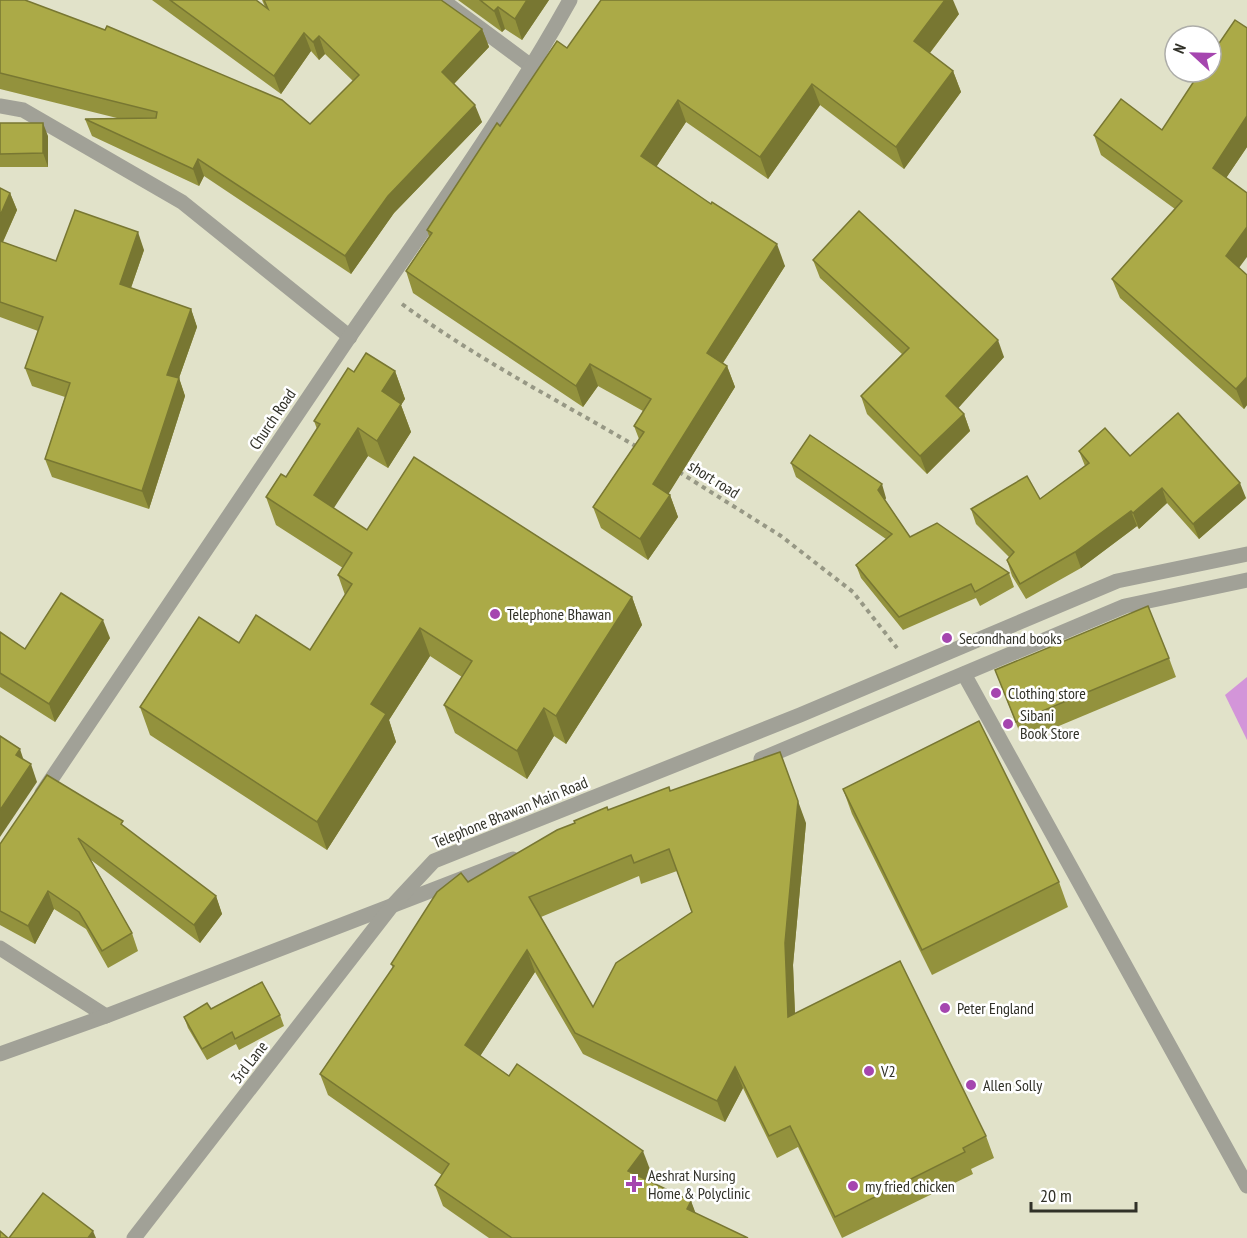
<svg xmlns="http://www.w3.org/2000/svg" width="1247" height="1238" viewBox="0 0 1247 1238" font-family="'PT Sans Narrow',sans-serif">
  <rect width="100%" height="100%" fill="#e1e2c9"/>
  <polygon fill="#d395d9" points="1247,677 1247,740 1225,695"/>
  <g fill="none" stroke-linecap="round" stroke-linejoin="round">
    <g stroke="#979885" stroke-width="4" stroke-dasharray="4.5 4.5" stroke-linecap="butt">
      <path d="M402,304C477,359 559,401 639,448"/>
      <polyline points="679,472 781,536 853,592 897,648"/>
    </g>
    <g stroke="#a1a197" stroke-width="15">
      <polyline points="442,0 531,66"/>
      <polyline points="0,106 23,110 182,202 350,337"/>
      <polyline points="964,674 1247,1186"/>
      <polyline points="761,759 1125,606 1247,580"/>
      <path d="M42,793C145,641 246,488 350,336C426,226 505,117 570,0"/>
      <polyline points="0,948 106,1016"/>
      <polyline points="0,1054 106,1016 513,859"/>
      <polyline points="134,1238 391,907 434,861 800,715 1117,581 1247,554"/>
    </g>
  </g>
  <g fill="#93923d" fill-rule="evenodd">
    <polygon points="0,0 310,124 353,81 325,54 319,60 311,51 281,94 152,0 256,0 265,7 262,0 441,0 482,29 489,47 454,84 482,122 394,213 351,274 204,176 199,186 92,136 85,119 121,119 0,89"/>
    <polygon points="458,0 549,0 522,40 505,29 502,32"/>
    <polygon points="959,14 930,53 953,71 961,92 904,169 820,105 768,179 686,122 656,167 785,266 723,363 727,366 735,387 668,494 670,495 678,517 648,560 601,528 593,507 639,439 634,426 643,411 598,386 583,407 413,293 406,271 429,236 427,230 500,126 567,48"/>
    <polygon points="1247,28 1247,147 1226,178 1239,268 1247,275 1247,405 1244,409 1120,298 1112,279 1175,209 1101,155 1094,135 1162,130"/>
    <polygon points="0,123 48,136 48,167 0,167"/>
    <polygon points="0,188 10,193 17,210 3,242 56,261 144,250 131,288 191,309 197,327 179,378 185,396 149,509 52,477 45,459 65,397 32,386 25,368 38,331 0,317"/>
    <polygon points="813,260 1004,357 958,408 964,414 970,431 927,474 867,414 861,396 902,354 820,278"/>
    <polygon points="395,371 405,399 401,405 411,432 388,468 368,456 333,508 367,530 632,597 642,625 566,744 554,736 527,779 455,733 444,705 462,677 430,656 389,720 396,742 327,850 150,735 140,707 239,643 310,650 345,595 338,575 343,568 276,525 266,497 286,477 317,429 314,421 354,372"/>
    <polygon points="1079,451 1130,456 1246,498 1199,539 1167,503 1139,529 1137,526 1081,568 1026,599 1012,576 1007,560 1009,557 976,524 971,509 1040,499 1085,466"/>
    <polygon points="791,463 886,498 885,500 910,537 1009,573 1014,587 980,606 976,598 903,630 861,578 856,565 886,539 796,477"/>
    <polygon points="0,632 25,649 110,638 55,722 0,687"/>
    <polygon points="1169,658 1176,677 1023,741 995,670"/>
    <polygon points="843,789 1059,882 1068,907 932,975 852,814"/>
    <path d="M670,791L806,823L793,965L795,1014L986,1136L994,1158L971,1169L973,1174L842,1238L798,1147L777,1158L743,1088L725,1122L583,1054L535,972L480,1056L651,1172L646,1180L691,1201L695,1213L748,1238H489L443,1206L435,1185L442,1175L328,1095L320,1074L393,968L391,964L468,882L608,810ZM677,871L692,912L593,1007L541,917L639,876L641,884Z"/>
    <polygon points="125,828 216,896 222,914 200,943 91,860 132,933 138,951 108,968 86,929 54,909 35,944 0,925 0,844"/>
    <polygon points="211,1009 280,1015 284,1026 239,1050 236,1044 207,1060 188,1028 184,1017"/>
  </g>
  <g fill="#787732">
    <polygon points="527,0 549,0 522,40 515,19"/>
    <polygon points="945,0 953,0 959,14 922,63 914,41"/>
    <polygon points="498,7 505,29 502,32 494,11"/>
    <polygon points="482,29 489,47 448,90 442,72"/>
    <polygon points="304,33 311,51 281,94 274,76"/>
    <polygon points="319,36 325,54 319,60 313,42"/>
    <polygon points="953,71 961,92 904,169 896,147"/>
    <polygon points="812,84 820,105 768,179 760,157"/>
    <polygon points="678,100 686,122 649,178 641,156"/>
    <polygon points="475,105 482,122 394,213 351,274 345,256 388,196"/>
    <polygon points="1247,116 1247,147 1220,187 1213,168"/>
    <polygon points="43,123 48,136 48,167 43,153"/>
    <polygon points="198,159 204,176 199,186 193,169"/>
    <polygon points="10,193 17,210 0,248 0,216"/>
    <polygon points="1247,227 1247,257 1233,276 1226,256"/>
    <polygon points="138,232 144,250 126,302 120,284"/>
    <polygon points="777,244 785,266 715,375 707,353"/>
    <polygon points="191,309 197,327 174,392 167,375"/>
    <polygon points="998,340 1004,357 953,414 946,396"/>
    <polygon points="590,364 598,386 583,407 576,386"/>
    <polygon points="727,366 735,387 661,506 653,484"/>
    <polygon points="395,371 405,399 401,405 411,432 388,468 377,441 382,391"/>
    <polygon points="1247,377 1247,405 1244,409 1236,389"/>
    <polygon points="179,378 185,396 149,509 142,491"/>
    <polygon points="964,414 970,431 927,474 920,456"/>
    <polygon points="358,428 368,456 324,523 314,495"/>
    <polygon points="1240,483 1246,498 1199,539 1193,524"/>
    <polygon points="882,484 886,498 883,503 878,490"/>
    <polygon points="1162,488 1167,503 1139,529 1133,513"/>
    <polygon points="670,495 678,517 648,560 640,539"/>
    <polygon points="1131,511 1137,526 1081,568 1075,552"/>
    <polygon points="632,597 642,625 566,744 556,716"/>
    <polygon points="103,620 110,638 55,722 49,704"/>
    <polygon points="420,628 430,656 389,720 396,742 327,850 317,822 371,704"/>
    <polygon points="544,708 554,736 527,779 517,751"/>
    <polygon points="20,749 26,767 16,755"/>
    <polygon points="31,764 37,782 0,837 0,810"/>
    <polygon points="798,801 806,823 793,965 796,1039 788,1017 785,943"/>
    <polygon points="48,891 54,909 35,944 28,926"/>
    <polygon points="216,896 222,914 200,943 194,925"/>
    <polygon points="527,950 535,972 473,1067 465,1045"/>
    <polygon points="735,1067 743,1088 725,1122 717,1101"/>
    <polygon points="643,1151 651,1172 636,1193 628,1171"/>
    <polygon points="691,1201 699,1222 687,1209"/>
    <polygon points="93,1231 96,1238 88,1238"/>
  </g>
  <g fill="#abaa47" stroke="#787732" stroke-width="1.5" fill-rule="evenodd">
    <polygon points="0,0 25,0 105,30 107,26 282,100 310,124 359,75 319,36 313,42 304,33 274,76 170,0 256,0 268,9 264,0 441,0 482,29 442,72 475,105 388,196 345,256 198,159 193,169 85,119 156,118 157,112 0,73"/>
    <polygon points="480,0 527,0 515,19 498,7 494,11"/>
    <polygon points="601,0 945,0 914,41 953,71 896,147 812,84 760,157 678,100 641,156 711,204 712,202 777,244 707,353 727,366 653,484 670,495 640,539 593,507 644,432 634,426 651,399 590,364 576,386 406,271 432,233 427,230 497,123 500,126 557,41 567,48"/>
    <polygon points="1235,20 1247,28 1247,116 1213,168 1247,193 1247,227 1226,256 1247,275 1247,377 1236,389 1112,279 1182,201 1094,135 1121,99 1162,130 1200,72 1211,72 1211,55"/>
    <polygon points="0,123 43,123 43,153 0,154"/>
    <polygon points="0,188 10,193 0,216"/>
    <polygon points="75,210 138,232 120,284 191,309 167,375 179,378 142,491 45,459 70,383 25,368 43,317 0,302 0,241 56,261"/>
    <polygon points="859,211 998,340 946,396 964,414 920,456 861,396 909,348 813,260"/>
    <polygon points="366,353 395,371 382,391 401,404 377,441 358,428 314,495 367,530 414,457 632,597 556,716 544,708 517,751 444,705 472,661 420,628 371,704 386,714 317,822 140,707 199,617 239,643 256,615 310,650 352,584 338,575 352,553 266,497 281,474 286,477 320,424 314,421 348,368 354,372"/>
    <polygon points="1178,413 1240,483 1193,524 1162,488 1133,513 1131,511 1075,552 1020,584 1007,560 1014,552 971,509 1027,476 1040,499 1089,463 1079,451 1105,428 1130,456"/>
    <polygon points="810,435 882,484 878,490 910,537 937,523 1009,573 975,592 971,584 899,617 856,565 892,534 791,463"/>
    <polygon points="61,593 103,620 49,704 0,673 0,632 25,649"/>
    <polygon points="1148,606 1169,658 1016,722 995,670"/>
    <polygon points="979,721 1059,882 922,950 843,789"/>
    <polygon points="0,736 20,749 16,755 31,764 0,810"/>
    <path d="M780,752L798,801L785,943L788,1017L900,961L986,1136L963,1148L965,1152L835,1217L790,1126L769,1136L735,1067L717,1101L575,1033L527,950L465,1045L509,1076L517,1064L643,1151L628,1171L691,1201L687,1209L748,1238H512L435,1185L449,1164L320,1074L394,966L391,964L437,892L461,873L468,882L557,830L575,823L574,821L607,807L608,810L669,787L670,791ZM669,849L692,912L616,963L593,1007L529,897L631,855L634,863Z"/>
    <polygon points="47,775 123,821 121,824 216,896 194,925 78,838 132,933 102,951 79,912 48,891 28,926 0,911 0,844"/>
    <polygon points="262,982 280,1015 235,1039 232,1032 202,1049 184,1017 207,1003 211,1009"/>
    <polygon points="43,1193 93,1231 88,1238 9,1238"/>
    <polygon points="0,1231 8,1238 0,1238"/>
  </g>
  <g fill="#a546af" stroke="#fff" stroke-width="2">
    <circle cx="495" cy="614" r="6"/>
    <circle cx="947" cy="638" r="6"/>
    <circle cx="996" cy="693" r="6"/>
    <circle cx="1008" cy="724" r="6"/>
    <circle cx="945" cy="1008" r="6"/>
    <circle cx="869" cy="1071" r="6"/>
    <circle cx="971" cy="1085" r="6"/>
    <path d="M631 1175h6v6h6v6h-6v6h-6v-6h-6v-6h6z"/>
    <circle cx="853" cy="1186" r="6"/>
  </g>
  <g text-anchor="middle" stroke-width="5" stroke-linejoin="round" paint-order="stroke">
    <g font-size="16" fill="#313128" stroke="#fff">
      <text transform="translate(272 419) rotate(-56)" y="6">Church Road</text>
      <text transform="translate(714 479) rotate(32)" y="6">short road</text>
      <text transform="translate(510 812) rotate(-22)" y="6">Telephone Bhawan Main Road</text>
      <text transform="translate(249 1062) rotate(-52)" y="6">3rd Lane</text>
    </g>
    <g font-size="16" fill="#313128" stroke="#fff" text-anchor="start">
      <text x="507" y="620">Telephone Bhawan</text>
      <text x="959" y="644">Secondhand books</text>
      <text x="1008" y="699">Clothing store</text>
      <text x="1020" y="721">Sibani<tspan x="1020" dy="18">Book Store</tspan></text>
      <text x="957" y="1014">Peter England</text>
      <text x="881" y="1077">V2</text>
      <text x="983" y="1091">Allen Solly</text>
      <text x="648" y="1181">Aeshrat Nursing<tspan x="648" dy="18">Home &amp; Polyclinic</tspan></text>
      <text x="865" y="1192">my fried chicken</text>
    </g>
  </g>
  <g transform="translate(1193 54) rotate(292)"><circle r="28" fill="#ffffff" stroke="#adada9" stroke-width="1.5"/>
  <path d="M0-4.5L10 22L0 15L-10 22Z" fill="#a546af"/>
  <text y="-9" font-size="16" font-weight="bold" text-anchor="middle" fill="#313128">N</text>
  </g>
  <path d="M1031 1202v9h105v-9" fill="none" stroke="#313128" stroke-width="3"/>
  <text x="1040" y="1202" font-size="18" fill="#313128" stroke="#ffffff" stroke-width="4.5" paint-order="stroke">20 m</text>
</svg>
